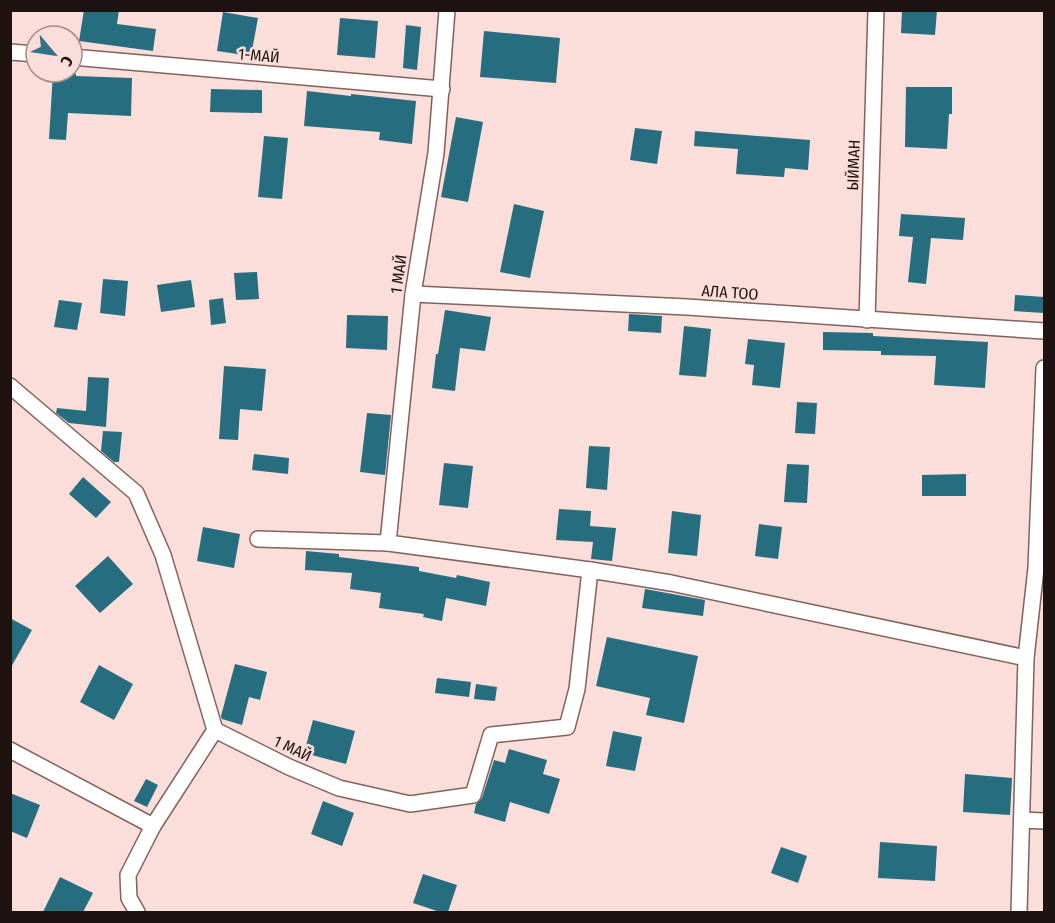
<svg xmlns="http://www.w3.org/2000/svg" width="1055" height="923" viewBox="0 0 1055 923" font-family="'Fira Sans Condensed',sans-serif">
  <rect width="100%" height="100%" fill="#fbded9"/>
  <g fill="#256d7f">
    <polygon points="84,10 119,10 117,24 156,29 153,51 79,41"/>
    <polygon points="902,10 937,10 935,35 901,33"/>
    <polygon points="223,12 258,18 251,56 217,51"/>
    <polygon points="340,18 378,21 375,58 337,55"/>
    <polygon points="406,25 421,27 417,70 403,68"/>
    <polygon points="484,31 560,38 556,83 480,77"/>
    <polygon points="53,72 76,74 76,76 132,78 131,116 68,113 66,140 49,139"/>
    <polygon points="906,87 952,87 952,114 949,114 947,149 905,147"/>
    <polygon points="211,89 262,90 262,113 210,112"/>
    <polygon points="307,91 351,96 351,94 416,101 412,144 379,140 380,132 304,126"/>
    <polygon points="456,117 483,122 468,202 441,197"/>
    <polygon points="635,128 662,131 657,164 630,160"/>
    <polygon points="695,131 810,140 808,170 785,168 784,177 736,174 738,149 694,146"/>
    <polygon points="264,136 288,138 282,199 258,197"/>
    <polygon points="514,204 544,211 530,278 500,272"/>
    <polygon points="901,214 965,218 963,240 931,238 926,284 908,282 913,237 899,236"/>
    <polygon points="257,272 259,299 236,300 234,273"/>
    <polygon points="103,279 128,281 125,316 100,313"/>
    <polygon points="191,280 195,307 161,312 157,285"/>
    <polygon points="1015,295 1044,297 1044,313 1014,311"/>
    <polygon points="223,298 226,323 211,325 209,300"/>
    <polygon points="59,300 82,303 77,330 54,327"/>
    <polygon points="445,310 491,317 485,351 460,348 455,391 432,388 436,354 438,354"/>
    <polygon points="629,314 662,316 661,333 628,331"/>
    <polygon points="347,315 388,316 387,350 346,348"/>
    <polygon points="684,326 711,329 706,377 679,375"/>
    <polygon points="823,332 873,333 873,336 988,342 985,388 934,385 936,356 881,355 881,351 823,350"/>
    <polygon points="748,339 785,343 780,388 752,385 754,365 745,364"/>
    <polygon points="224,366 266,369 262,411 240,409 238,440 219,439"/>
    <polygon points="88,377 109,378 106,427 69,423 56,413 57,408 86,411"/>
    <polygon points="797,402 817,403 815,434 795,433"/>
    <polygon points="367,413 391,415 385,475 360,472"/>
    <polygon points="103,431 122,432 119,462 114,462 101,451"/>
    <polygon points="589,446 610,447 607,490 586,488"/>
    <polygon points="254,454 289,458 288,474 252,470"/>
    <polygon points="444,463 473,466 468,508 439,505"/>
    <polygon points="787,464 809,465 807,503 784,502"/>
    <polygon points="966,474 966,496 922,496 922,475"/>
    <polygon points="83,477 111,502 96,518 69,494"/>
    <polygon points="559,509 591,511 590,526 616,528 612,561 591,559 593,542 556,540"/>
    <polygon points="672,511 701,515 697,556 668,553"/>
    <polygon points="759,524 782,527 778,559 755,556"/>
    <polygon points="203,527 240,534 234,568 197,561"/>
    <polygon points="306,551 339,554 339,557 419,567 419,571 456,578 457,575 490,582 486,606 446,598 442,621 423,617 424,614 379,608 381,593 350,589 352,573 305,570"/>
    <polygon points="108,556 133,584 100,613 75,586"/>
    <polygon points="645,589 705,600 703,616 642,608"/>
    <polygon points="10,618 32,630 10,669"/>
    <polygon points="607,637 698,656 684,723 646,715 650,698 596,686"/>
    <polygon points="235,664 267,672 260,700 249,697 242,725 222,719 221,716"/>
    <polygon points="99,665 133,684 114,720 80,702"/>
    <polygon points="437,678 471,682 469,697 435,693"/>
    <polygon points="476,684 497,687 495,701 474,699"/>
    <polygon points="313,720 355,731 346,764 304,753"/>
    <polygon points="613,731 642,737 635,771 606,766"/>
    <polygon points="509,749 547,760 543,774 560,779 549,814 510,802 505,822 474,813 476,804 482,798 494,760 505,763"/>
    <polygon points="965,774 1012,778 1010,815 963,812"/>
    <polygon points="146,779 158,785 147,807 134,801"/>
    <polygon points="10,793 40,805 27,838 10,831"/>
    <polygon points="323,801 354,813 342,846 311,834"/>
    <polygon points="880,842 937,846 935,881 878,878"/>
    <polygon points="781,847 807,856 798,883 771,873"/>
    <polygon points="423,874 457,885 448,912 440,912 413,903"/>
    <polygon points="60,877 93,893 83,912 43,912"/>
  </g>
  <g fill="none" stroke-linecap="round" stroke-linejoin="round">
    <g stroke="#81625d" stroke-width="18">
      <g id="street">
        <polyline points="10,52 36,54"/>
        <polyline points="72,57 442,89"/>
        <polyline points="413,294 687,307 1044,331"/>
        <polyline points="867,320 876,10"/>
        <polyline points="10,386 136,493 163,555 215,730 289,767 339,788 410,804 473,795 491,735 567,727 577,689 590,570"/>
        <polyline points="258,539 388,543 590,570 671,583 1026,658"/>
        <polyline points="388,543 413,294 436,153 447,10"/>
        <polyline points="10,750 153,826"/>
        <polyline points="1022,820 1044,821"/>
        <polyline points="137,912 129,898 128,875 153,826 215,730"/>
        <polyline points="1019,912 1026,658 1036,568 1044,368"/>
      </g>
    </g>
    <use href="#street" stroke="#fff" stroke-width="15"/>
  </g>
  <g text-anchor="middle" stroke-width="5" stroke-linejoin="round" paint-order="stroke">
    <g font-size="16" fill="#1f1311" stroke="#fbded9">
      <text transform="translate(259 55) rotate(5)" y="6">1-МАЙ</text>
      <text transform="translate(853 165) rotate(-88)" y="6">ЫЙМАН</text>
      <text transform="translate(398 274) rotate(-82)" y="6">1 МАЙ</text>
      <text transform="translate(730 292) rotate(4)" y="6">АЛА ТОО</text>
      <text transform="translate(293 748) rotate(25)" y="6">1 МАЙ</text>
    </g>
  </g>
  <rect width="1055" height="923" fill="none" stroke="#1f1311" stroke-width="24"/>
  <g transform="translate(54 54) rotate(119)"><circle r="28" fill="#fbded9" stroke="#a38d89" stroke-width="1.5"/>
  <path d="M0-4.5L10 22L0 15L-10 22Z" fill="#317385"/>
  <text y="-9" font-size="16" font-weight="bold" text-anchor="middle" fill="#1f1311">С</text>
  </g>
</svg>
